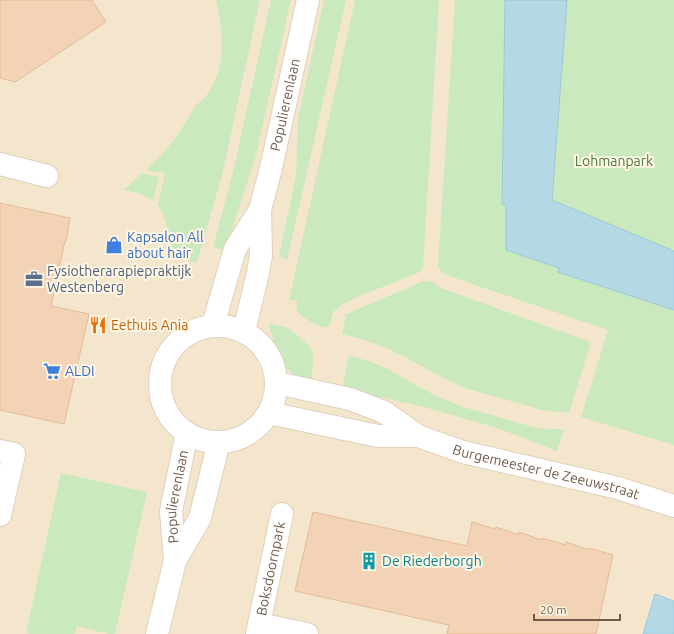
<svg xmlns="http://www.w3.org/2000/svg" width="674" height="634" viewBox="0 0 674 634" font-family="Ubuntu,sans-serif">
  <rect width="100%" height="100%" fill="#fcf3df"/>
  <rect fill="#f4e6cd" x="0" y="0" width="674" height="634"/>
  <g fill="#cbe9be">
    <path d="M216,0H260L222,175L197,263L182,259L172,249L165,220L162,212L158,205L165,173L146,170C157,160 166,150 175,138C182,129 188,118 195,107C197,103 202,101 205,97C208,94 210,90 212,86C227,60 222,28 216,0Z"/>
    <polygon points="271,0 291,0 255,159 225,250 213,247 233,172"/>
    <polygon points="324,0 346,0 287,260 279,256 296,176 298,119"/>
    <path d="M355,0H439L423,268L420,272L360,296L341,305L333,312L331,321L329,325L326,327H322C316,324 300,317 297,311C296,308 297,304 297,301L289,300Z"/>
    <polygon points="455,0 505,0 502,204 506,204 506,250 559,268 558,272 674,310 674,445 581,417 608,330 446,275 441,271 438,265"/>
    <polygon points="567,0 674,0 674,251 552,200"/>
    <polygon points="143,172 143,174 159,177 153,201 141,194 124,190"/>
    <polygon points="424,281 433,282 441,288 588,341 590,343 590,345 569,413 542,410 468,389 449,381 407,358 384,347 358,338 342,334 346,316 344,315"/>
    <polygon points="268,323 286,327 300,337 311,348 313,356 312,381 295,377 284,364 276,348"/>
    <polygon points="349,355 365,360 384,367 434,395 460,406 537,428 551,429 557,429 564,430 557,451 494,427 420,406 342,389"/>
    <polygon points="61,473 147,492 115,634 109,634 77,626 75,634 31,634 26,633"/>
  </g>
  <g fill="#b4d9e5" stroke="#9ac8d7">
    <polygon points="505,0 567,0 552,200 674,251 674,310 558,272 559,268 506,250 506,205 502,204"/>
    <polygon points="655,594 674,601 674,634 643,634"/>
  </g>
  <g fill="#f2d3b6" stroke="#e4bb97">
    <polygon points="0,0 92,0 106,22 15,82 0,78"/>
    <polygon points="0,203 70,218 66,241 65,241 51,306 89,314 64,424 0,410"/>
    <polygon points="313,512 467,546 472,522 495,529 496,527 519,535 519,532 542,540 542,538 566,545 566,542 589,550 589,548 613,555 596,634 447,634 449,625 295,591"/>
  </g>
  <g fill="none" stroke-linecap="round" stroke-linejoin="round">
    <g stroke="#e0d0bb" stroke-width="24">
      <g id="minor">
        <polyline points="0,164 47,176"/>
        <polyline points="213,325 235,249 260,210"/>
        <circle cx="218" cy="384" r="58"/>
        <path id="s1" d="M244,331L258,273L261,255L260,210L271,168L308,0"/>
        <path id="s2" d="M277,383L350,399L384,412L418,436L463,452L618,488L674,506"/>
        <polyline points="269,413 378,436 418,436"/>
        <polyline points="0,451 14,454 0,515"/>
        <path id="s3" d="M175,561L171,511L187,433"/>
        <polyline points="259,624 307,634"/>
        <polyline points="157,634 175,561 200,518 219,442"/>
        <path id="s4" d="M257,634L282,514"/>
      </g>
    </g>
    <use href="#minor" stroke="#fff" stroke-width="22"/>
  </g>
  <defs>
    <g id="shop-bare" transform="scale(1.38)"><path d="M-5-2.5h2.3a2.7 3.5 0 0 1 5.4 0H5L5.5 6h-11ZM-1.5-2.5h3a1.5 2.3 0 0 0-3 0Z" fill="#3f7fe0" stroke="#fff7e5" stroke-width="2.5" paint-order="stroke"/></g>
    <g id="office-bare" transform="scale(1.38)"><path d="M-6-3h4V-5.5h4V-3h4V5H-6ZM-1-4.5V-3h2v-1.5ZM-6 0V1H6V0Z" fill="#5c6f8a" stroke="#fff7e5" stroke-width="2.5" paint-order="stroke"/></g>
    <g id="restaurant-bare" transform="scale(1.38)"><path d="M-5-6h1v4h1v-4h1v4h1v-4h1v5L-1.5 .5V6h-2V.5L-5-1ZM5-6V6H3V1.5H1.5Q1.5-4 5-6Z" fill="#e8710a" stroke="#fff7e5" stroke-width="2.5" paint-order="stroke"/></g>
    <g id="supermarket-bare" transform="scale(1.38)"><path d="M-6-5.5h2.5l.6 2H6L4.5 2H-2.5L-4.4-4H-6ZM-1.5 3.2a1.3 1.3 0 1 0 .1 0ZM3 3.2a1.3 1.3 0 1 0 .1 0Z" fill="#3f7fe0" stroke="#fff7e5" stroke-width="2.5" paint-order="stroke"/></g>
    <g id="building-bare" transform="scale(1.38)"><path d="M-4-6H4V6H1V3H-1V6H-4ZM-2.5-4.3h1.7v1.8h-1.7ZM.8-4.3h1.7v1.8H.8ZM-2.5-1h1.7V.8h-1.7ZM.8-1h1.7V.8H.8Z" fill="#0f9aa8" stroke="#fff7e5" stroke-width="2.5" paint-order="stroke"/></g>
  </defs>
  <g fill-rule="evenodd">
    <use href="#shop-bare" x="114" y="245"/>
    <use href="#office-bare" x="34" y="279"/>
    <use href="#restaurant-bare" x="98" y="325"/>
    <use href="#supermarket-bare" x="52" y="371"/>
    <use href="#building-bare" x="369" y="561"/>
  </g>
  <g text-anchor="middle" stroke-width="4" stroke-linejoin="round" paint-order="stroke">
    <g font-size="14" fill="#725a47" stroke="#fff7e5">
      <text dy="5" stroke="none"><textPath href="#s1" startOffset="231">Populierenlaan</textPath></text>
      <text dy="5" stroke="none"><textPath href="#s2" startOffset="286">Burgemeester de Zeeuwstraat</textPath></text>
      <text dy="5" stroke="none"><textPath href="#s3" startOffset="65">Populierenlaan</textPath></text>
      <text dy="5" stroke="none"><textPath href="#s4" startOffset="67">Boksdoornpark</textPath></text>
    </g>
    <g font-size="14" fill="#4b783f" stroke="#fff7e5">
      <text x="614" y="166">Lohmanpark</text>
    </g>
    <g font-size="14" fill="#366cbe" stroke="#fff7e5" text-anchor="start">
      <text x="127" y="242">Kapsalon All<tspan x="127" dy="16">about hair</tspan></text>
      <text x="65" y="376">ALDI</text>
    </g>
    <g font-size="14" fill="#4e5e75" stroke="#fff7e5" text-anchor="start">
      <text x="47" y="276">Fysiotherarapiepraktijk<tspan x="47" dy="16">Westenberg</tspan></text>
    </g>
    <g font-size="14" fill="#c56008" stroke="#fff7e5" text-anchor="start">
      <text x="111" y="330">Eethuis Ania</text>
    </g>
    <g font-size="14" fill="#0d838f" stroke="#fff7e5" text-anchor="start">
      <text x="382" y="566">De Riederborgh</text>
    </g>
  </g>
  <path d="M534 614v6h86v-6" fill="none" stroke="#725a47" stroke-width="2"/>
  <text x="540" y="614" font-size="12" fill="#725a47" stroke="#fff7e5" stroke-width="3" paint-order="stroke">20 m</text>
</svg>
